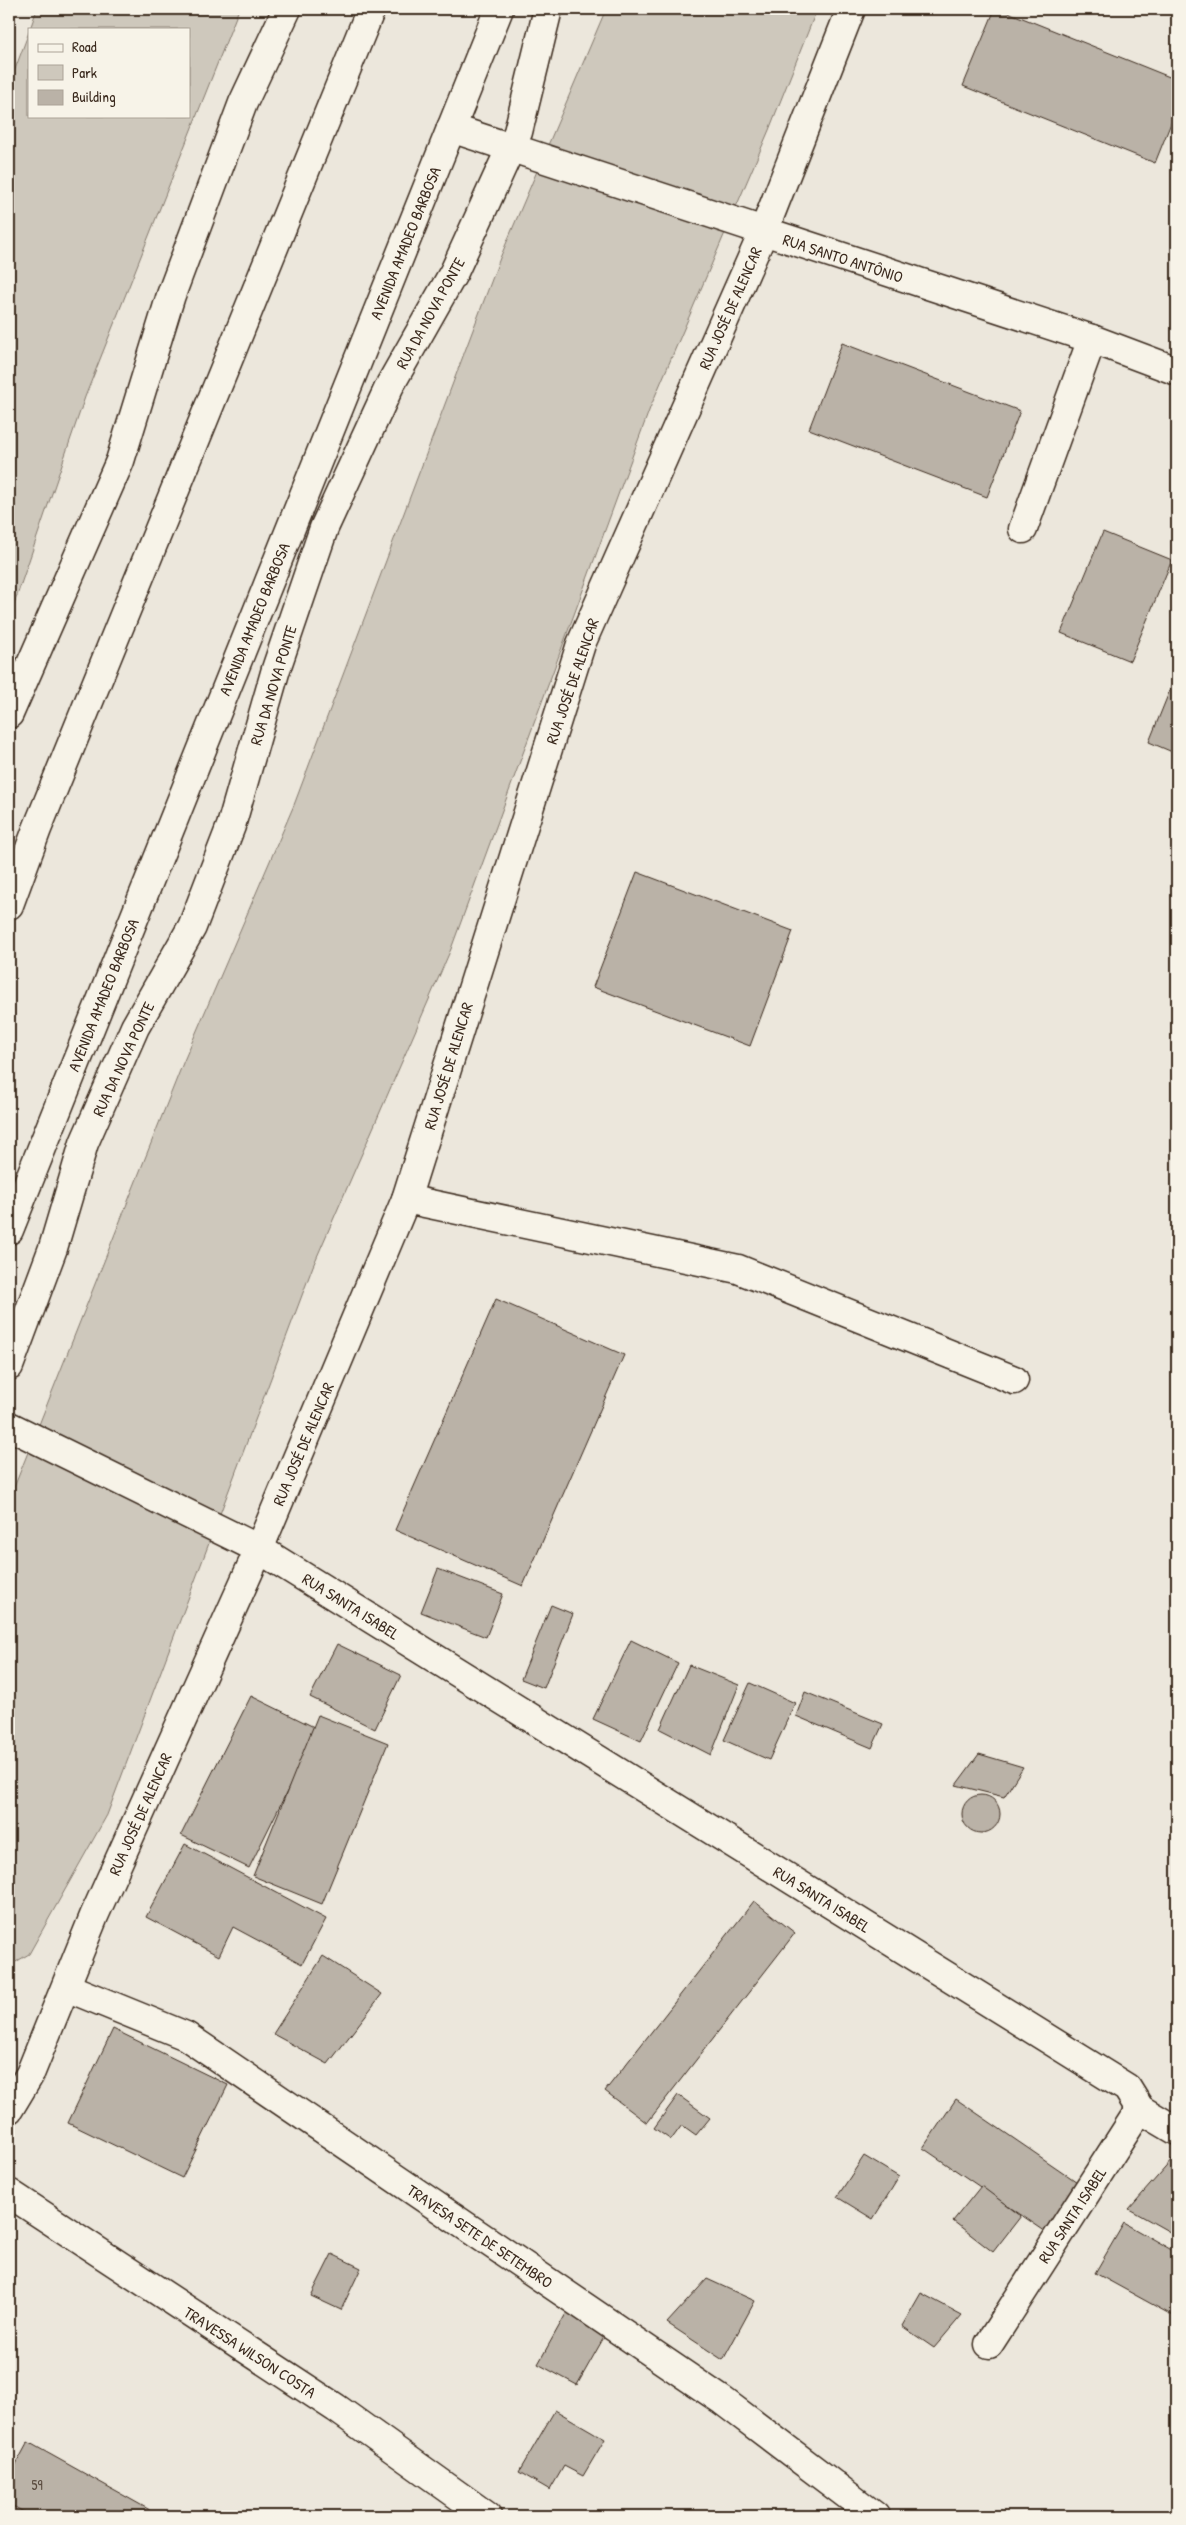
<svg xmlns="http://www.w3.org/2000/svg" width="1186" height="2525" viewBox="0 0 1186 2525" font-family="'Patrick Hand',sans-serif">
  <rect width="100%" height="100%" fill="#ece7dc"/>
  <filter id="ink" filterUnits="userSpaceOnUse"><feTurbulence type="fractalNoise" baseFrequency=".02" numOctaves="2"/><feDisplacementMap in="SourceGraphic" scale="10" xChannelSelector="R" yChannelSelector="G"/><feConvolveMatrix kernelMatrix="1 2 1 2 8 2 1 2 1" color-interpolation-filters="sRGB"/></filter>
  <g filter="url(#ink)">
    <g fill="#cec8bc" stroke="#84796d">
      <polygon points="37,9 239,9 85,397 9,619 9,85 29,32 29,116 189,116 189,29 30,29"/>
      <polygon points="606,9 817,9 769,130 650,408 451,949 313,1266 107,1815 29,1954 9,1966 9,1500 183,1063 294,805 500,258"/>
    </g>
    <g fill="#bab2a7" stroke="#3b2a1e">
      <polygon points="995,9 1000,9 1177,80 1177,108 1155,163 963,86"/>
      <polygon points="842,343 1020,411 987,497 809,429"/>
      <polygon points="1103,532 1172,560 1130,661 1061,633"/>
      <polygon points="1176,675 1177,676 1177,754 1149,742"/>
      <polygon points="637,872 793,931 750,1046 593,987"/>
      <polygon points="496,1299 624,1355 523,1586 395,1530"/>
      <polygon points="438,1569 503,1594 486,1637 421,1612"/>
      <polygon points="551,1605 573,1614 544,1688 521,1679"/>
      <polygon points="631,1640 678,1663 641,1741 593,1719"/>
      <polygon points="337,1644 401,1675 375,1729 310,1697"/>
      <polygon points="689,1665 739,1685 711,1755 660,1729"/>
      <polygon points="750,1683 795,1703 769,1760 724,1740"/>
      <polygon points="805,1692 883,1724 872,1748 796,1716"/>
      <polygon points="251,1696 318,1729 249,1868 181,1835"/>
      <polygon points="318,1715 388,1743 322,1904 253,1876"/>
      <polygon points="979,1754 1023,1767 1004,1797 956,1785"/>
      <circle cx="981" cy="1814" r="19"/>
      <polygon points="185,1844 326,1919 302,1964 233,1927 219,1956 146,1917"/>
      <polygon points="754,1901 795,1933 647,2123 605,2091"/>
      <polygon points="323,1956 382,1994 328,2064 273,2034"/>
      <polygon points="113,2029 228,2085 182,2178 68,2123"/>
      <polygon points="678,2095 710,2118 696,2135 682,2125 671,2140 654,2128"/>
      <polygon points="956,2099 1086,2188 1052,2236 923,2148"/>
      <polygon points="864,2156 899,2177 873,2219 837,2197"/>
      <polygon points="1172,2160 1177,2163 1177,2236 1129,2209"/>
      <polygon points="981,2186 1021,2216 993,2252 953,2221"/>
      <polygon points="1124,2223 1177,2253 1177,2318 1095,2273"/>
      <polygon points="332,2254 361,2268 341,2310 311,2296"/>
      <polygon points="707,2279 755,2301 723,2360 667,2323"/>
      <polygon points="921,2293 962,2315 934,2348 902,2326"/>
      <polygon points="568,2310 607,2332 577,2385 538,2364"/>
      <polygon points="555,2410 605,2439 583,2476 564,2466 550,2490 519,2472"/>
      <polygon points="28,2442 157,2514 156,2516 31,2516 9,2504 9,2477"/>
    </g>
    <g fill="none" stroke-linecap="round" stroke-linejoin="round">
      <g stroke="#3b2a1e" stroke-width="31">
        <g id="minor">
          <polyline points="451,128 1092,339 1177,371"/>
          <polyline points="1023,529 1092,339"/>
          <polyline points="9,714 120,461 171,295 243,103 287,9"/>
          <polyline points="406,1199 738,1269 1014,1380"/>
          <polyline points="9,1366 53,1248 84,1143 135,1027 192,927 231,826 276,669 324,528 390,385 454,272 518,132 548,9"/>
          <polyline points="9,1426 259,1549 1127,2088 1140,2109 1177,2131"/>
          <polyline points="66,1987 186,2036 723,2401 875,2516"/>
          <polyline points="9,2109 30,2074 94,1916 259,1549 406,1199 581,644 763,233 851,9"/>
          <polyline points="9,2193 336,2408 487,2516"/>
          <polyline points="989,2344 1140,2109"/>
        </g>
      </g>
      <g stroke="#3b2a1e" stroke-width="31">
        <g id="major">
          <polyline points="9,905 37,829 371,9"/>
          <polyline points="9,1230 499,9"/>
        </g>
      </g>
      <use href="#minor" stroke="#f7f3e8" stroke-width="28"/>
      <use href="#major" stroke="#f7f3e8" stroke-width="28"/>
    </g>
  </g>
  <g text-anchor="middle" stroke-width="4.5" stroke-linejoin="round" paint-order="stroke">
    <g font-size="14" fill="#5b4c40">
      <text x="37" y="2490">59</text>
    </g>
    <g font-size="16" fill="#3b2a1e" stroke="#f7f3e8">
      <text transform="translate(405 243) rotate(-68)" y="6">AVENIDA AMADEO BARBOSA</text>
      <text transform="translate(843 258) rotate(18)" y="6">RUA SANTO ANTÔNIO</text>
      <text transform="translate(730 308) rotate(-66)" y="6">RUA JOSÉ DE ALENCAR</text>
      <text transform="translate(430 313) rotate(-61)" y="6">RUA DA NOVA PONTE</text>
      <text transform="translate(254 619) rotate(-68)" y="6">AVENIDA AMADEO BARBOSA</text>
      <text transform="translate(572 681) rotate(-71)" y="6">RUA JOSÉ DE ALENCAR</text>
      <text transform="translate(273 685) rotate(-73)" y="6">RUA DA NOVA PONTE</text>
      <text transform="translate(103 995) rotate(-68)" y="6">AVENIDA AMADEO BARBOSA</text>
      <text transform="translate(123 1059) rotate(-65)" y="6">RUA DA NOVA PONTE</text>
      <text transform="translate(448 1066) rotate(-73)" y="6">RUA JOSÉ DE ALENCAR</text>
      <text transform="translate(303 1444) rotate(-67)" y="6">RUA JOSÉ DE ALENCAR</text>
      <text transform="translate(351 1606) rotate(32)" y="6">RUA SANTA ISABEL</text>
      <text transform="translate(140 1814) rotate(-66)" y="6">RUA JOSÉ DE ALENCAR</text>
      <text transform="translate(822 1899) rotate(32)" y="6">RUA SANTA ISABEL</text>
      <text transform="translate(1072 2215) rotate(-57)" y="6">RUA SANTA ISABEL</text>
      <text transform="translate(480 2236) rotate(34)" y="6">TRAVESA SETE DE SETEMBRO</text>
      <text transform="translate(250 2352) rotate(33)" y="6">TRAVESSA WILSON COSTA</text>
    </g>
  </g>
  <rect width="1186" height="2525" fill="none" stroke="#f7f3e8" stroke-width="30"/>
  <rect x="15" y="15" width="1156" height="2495" fill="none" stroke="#3b2a1e" stroke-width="2" filter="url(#ink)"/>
  <rect x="28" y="28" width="162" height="90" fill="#f7f3e8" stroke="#aca397"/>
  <rect x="38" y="44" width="25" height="8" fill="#f7f3e8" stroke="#aca397"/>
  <text x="72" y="52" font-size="15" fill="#3b2a1e">Road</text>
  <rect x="38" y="65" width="25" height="15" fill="#cec8bc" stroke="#aca397"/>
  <text x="72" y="78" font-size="15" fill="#3b2a1e">Park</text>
  <rect x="38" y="90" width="25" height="15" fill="#bab2a7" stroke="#aca397"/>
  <text x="72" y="102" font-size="15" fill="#3b2a1e">Building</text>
</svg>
